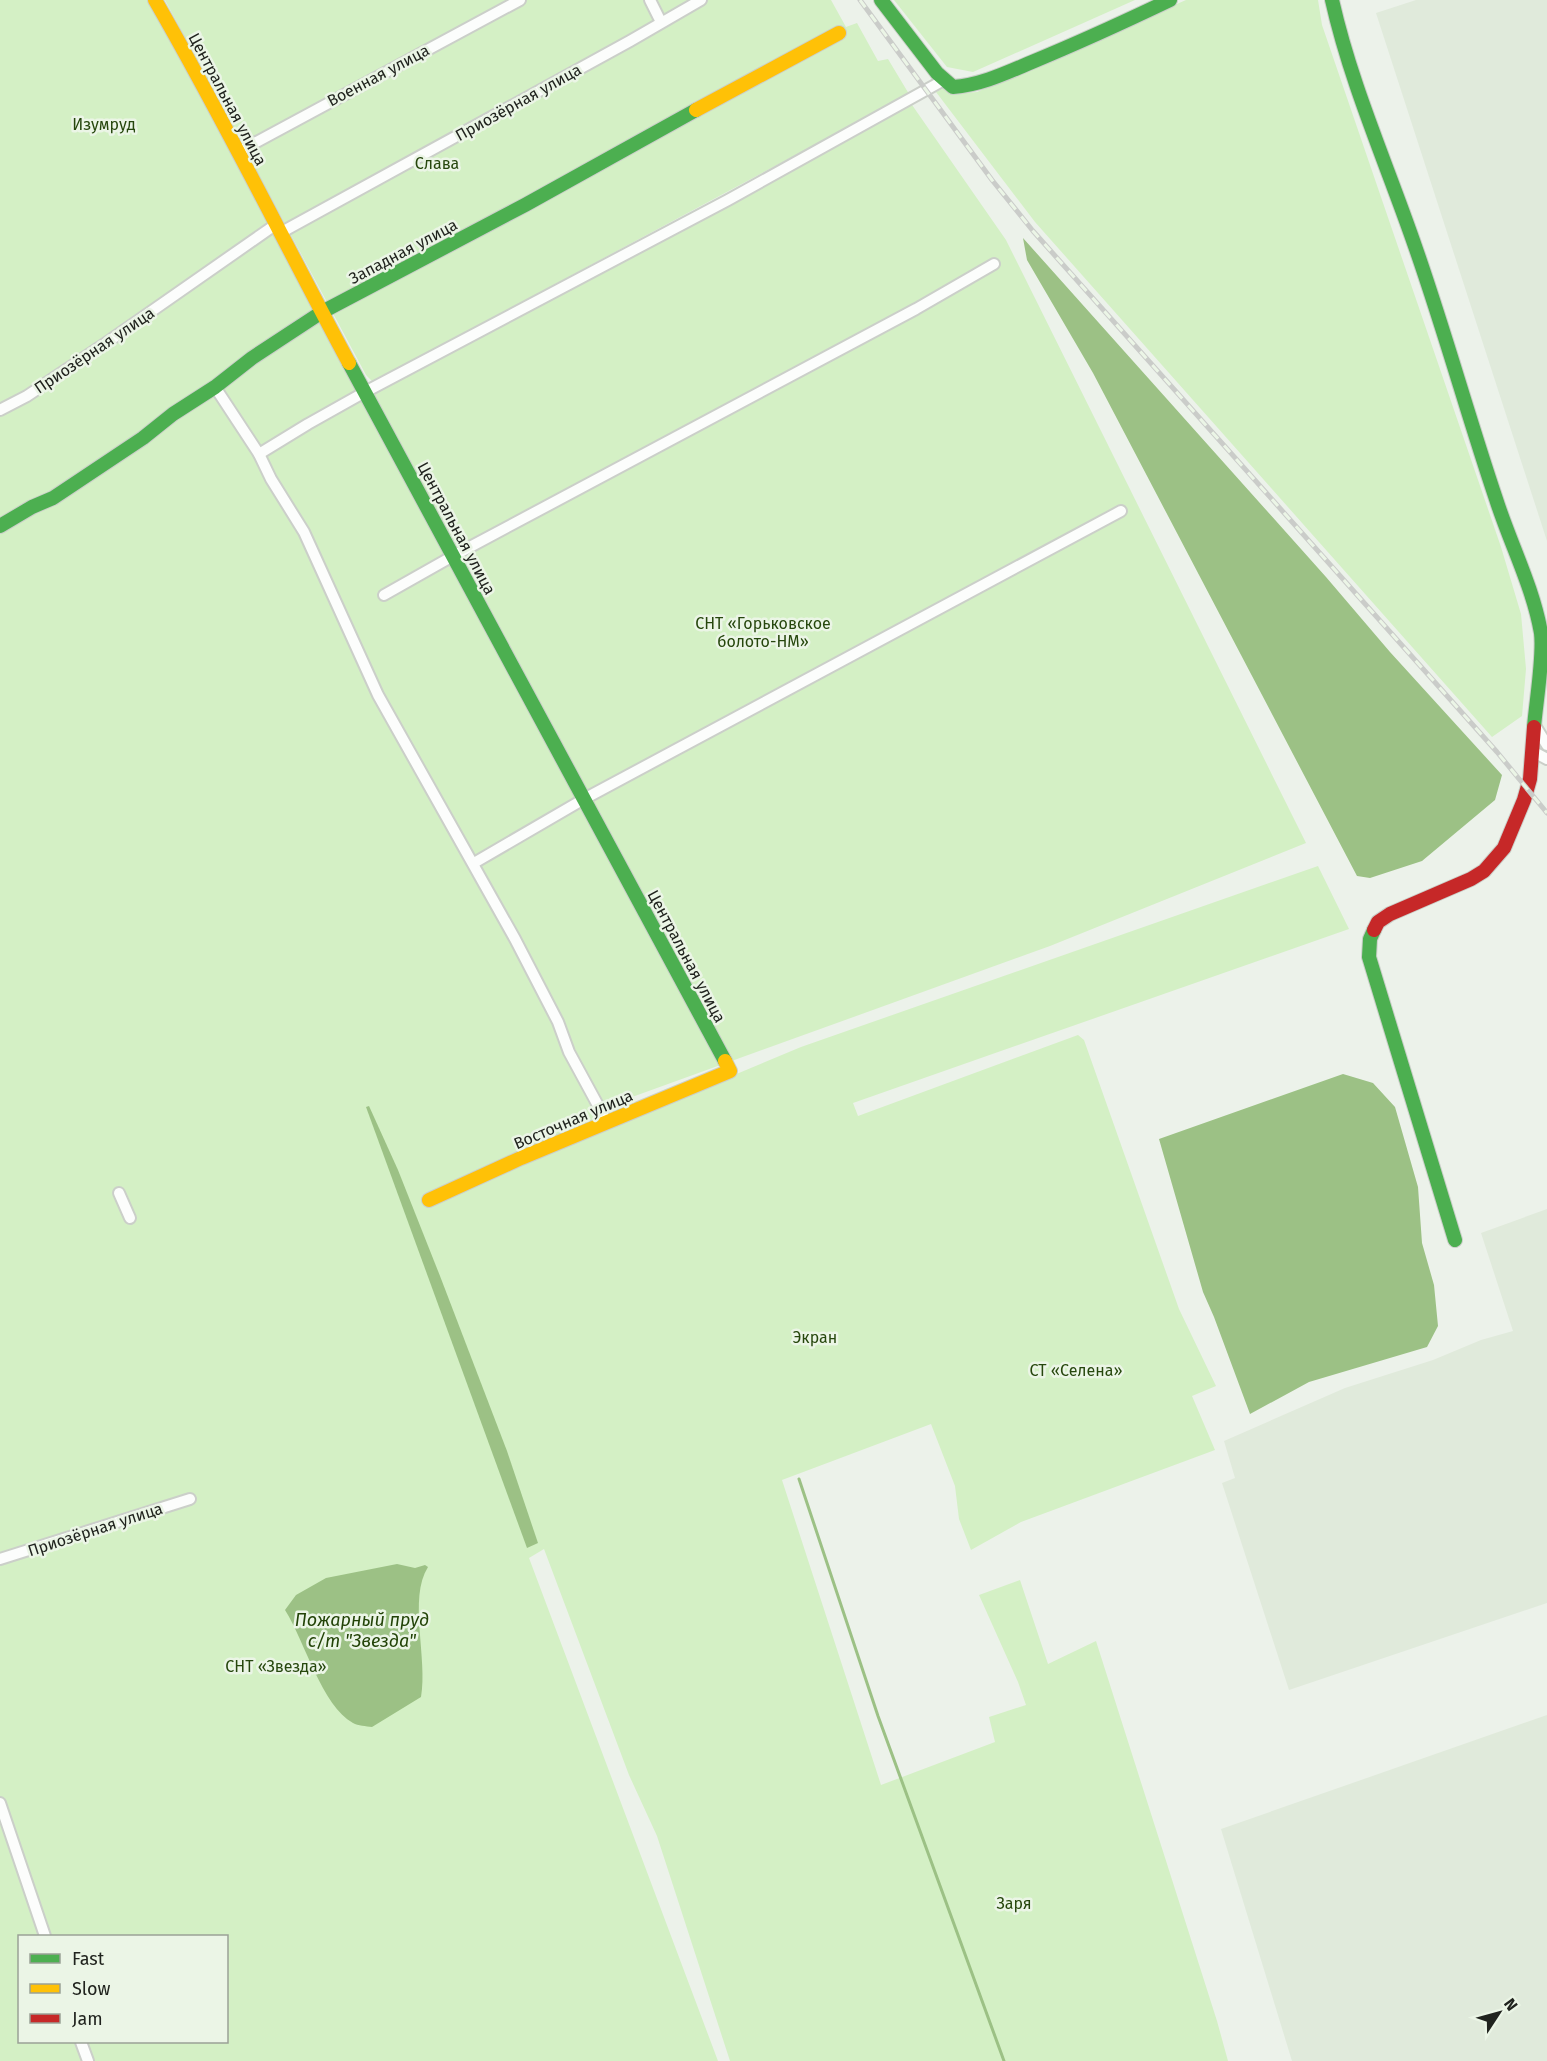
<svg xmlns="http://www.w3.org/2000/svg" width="1547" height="2061" viewBox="0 0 1547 2061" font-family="'Fira Sans',sans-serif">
  <rect width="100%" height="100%" fill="#ecf2ea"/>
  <g fill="#e0eadb">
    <polygon points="1416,0 1547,0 1547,541 1376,13"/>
    <polygon points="1547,1209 1547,1603 1289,1690 1222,1483 1235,1478 1224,1441 1345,1388 1433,1360 1481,1340 1513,1331 1481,1233"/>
    <polygon points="1547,1715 1547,2061 1292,2061 1221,1829"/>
  </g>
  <g fill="#d4f0c5" fill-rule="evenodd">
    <path d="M0,0H153L363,394L501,326L910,102L1006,240L1306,843L1050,946L610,1105L617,1124L801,1047L1318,866L1349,929L853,1103L858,1116L1078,1035L1084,1040L1179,1309L1216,1386L1192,1396L1215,1450L1021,1522L971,1550L959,1519L955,1486L931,1424L782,1480L881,1785L995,1742L989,1717L1026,1705L1018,1682L979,1595L1020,1580L1048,1664L1096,1641L1217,2021L1228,2061H730L657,1836L629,1775L544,1549L529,1558L718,2061H0ZM20,1936H226V2042H20Z"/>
    <polygon points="165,0 831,0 846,27 857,23 878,61 888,59 909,94 373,382 366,375"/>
    <polygon points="894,0 1135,0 973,72 947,67"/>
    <polygon points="1186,0 1318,0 1322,25 1501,547 1521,614 1526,669 1522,716 1492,737 1035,222 936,92 944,88 953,94 977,92"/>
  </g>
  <g fill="#9cc185">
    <polygon points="1023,238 1326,577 1390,652 1502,775 1495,800 1422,861 1370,878 1357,876 1093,373 1027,260"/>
    <polygon points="1343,1074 1373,1083 1395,1107 1418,1187 1422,1243 1434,1285 1438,1326 1427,1347 1309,1382 1250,1414 1214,1317 1203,1292 1159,1139"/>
    <polygon points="369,1106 398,1170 440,1276 507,1451 538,1543 527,1548 366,1107"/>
    <path d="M397,1564L415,1568L425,1565L428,1567C408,1598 428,1659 421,1697L372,1727C366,1726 358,1726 353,1723C322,1706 305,1642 285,1610L296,1595L326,1578Z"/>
  </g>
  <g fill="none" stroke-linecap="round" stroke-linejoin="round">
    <polyline stroke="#9cc185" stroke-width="3" points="799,1479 878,1716 1004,2061"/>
    <g stroke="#cbcfc9" stroke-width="14">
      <g id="street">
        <polyline points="650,0 661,22"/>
        <polyline points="238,152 520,0"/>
        <polyline points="280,233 630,41 701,0"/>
        <polyline points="215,387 259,454 271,479 304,532 378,695 515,939 558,1022 569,1052 607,1122"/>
        <polyline points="0,410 27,396 106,343 275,225"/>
        <polyline points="259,454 308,424 365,392 728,200 944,80"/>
        <polyline points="384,595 453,556 916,309 994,264"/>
        <polyline points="1534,724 1547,745"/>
        <polyline points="1532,751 1547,759"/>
        <polyline points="474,863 584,799 1121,511"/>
        <polyline points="119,1193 130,1218"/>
        <polyline points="0,1559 190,1499"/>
        <polyline points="0,1803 45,1936"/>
        <polyline points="81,2042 88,2061"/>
      </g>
    </g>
    <g stroke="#cbcfc9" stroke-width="16">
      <g id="fast">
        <path d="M881,0L937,73L953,87C981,85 1006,73 1032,62C1078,43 1124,22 1170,0"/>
        <path d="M1332,0C1351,85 1388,167 1416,249C1445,332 1468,416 1496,499C1510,543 1533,587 1541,633C1544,656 1536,702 1534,727"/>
        <polyline points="349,363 725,1061"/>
        <polyline points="0,526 32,507 53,498 143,438 173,414 215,387 252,358 322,312 525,205 696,110"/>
        <polyline points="1374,930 1370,939 1369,957 1455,1240"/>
      </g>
    </g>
    <g stroke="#cbcfc9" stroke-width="16">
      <g id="slow">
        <path d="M155,0C224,119 284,242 349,363"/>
        <polyline points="696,110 839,33"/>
        <polyline points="429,1200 521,1158 730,1071 725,1061"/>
      </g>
    </g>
    <g stroke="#cbcfc9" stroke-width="16">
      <polyline id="jam" points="1374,930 1378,922 1390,914 1471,879 1484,871 1504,848 1524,800 1530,779 1534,727"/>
    </g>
    <use href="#street" stroke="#fcfdfc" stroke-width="10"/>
    <use href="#fast" stroke="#4caf50" stroke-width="14"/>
    <use href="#slow" stroke="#ffc107" stroke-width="14"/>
    <use href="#jam" stroke="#c62828" stroke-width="14"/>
    <g stroke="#caccc9" stroke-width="5">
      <polyline id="rail" points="860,0 992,180 1033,231 1497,752 1547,813"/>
    </g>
    <use href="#rail" stroke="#ebf5e6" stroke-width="3" stroke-dasharray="9" stroke-linecap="butt"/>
  </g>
  <g text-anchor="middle" stroke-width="5" stroke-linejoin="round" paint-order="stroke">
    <g font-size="16" fill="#20231e" stroke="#ebf5e6">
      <text transform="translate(378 75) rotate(-28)" y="6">Военная улица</text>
      <text transform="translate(228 99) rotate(62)" y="6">Центральная улица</text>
      <text transform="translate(518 102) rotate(-29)" y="6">Приозёрная улица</text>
      <text transform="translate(403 251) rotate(-28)" y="6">Западная улица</text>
      <text transform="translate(94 350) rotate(-34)" y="6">Приозёрная улица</text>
      <text transform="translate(457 528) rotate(62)" y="6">Центральная улица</text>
      <text transform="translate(687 956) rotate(62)" y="6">Центральная улица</text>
      <text transform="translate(573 1119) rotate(-23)" y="6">Восточная улица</text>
      <text transform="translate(95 1529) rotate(-18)" y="6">Приозёрная улица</text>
    </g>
    <g font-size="16" fill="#26470d" stroke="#ebf5e6">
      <text x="104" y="130">Изумруд</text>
      <text x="437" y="169">Слава</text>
      <text x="763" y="629">СНТ «Горьковское<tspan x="763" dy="18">болото-НМ»</tspan></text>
      <text x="815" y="1343">Экран</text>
      <text x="1076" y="1376">СТ «Селена»</text>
      <text x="276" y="1672">СНТ «Звезда»</text>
      <text x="1014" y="1909">Заря</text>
    </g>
    <g font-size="18" font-style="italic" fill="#224307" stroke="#ebf5e6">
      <text x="362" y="1626">Пожарный пруд<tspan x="362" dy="21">с/т "Звезда"</tspan></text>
    </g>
  </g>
  <rect x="18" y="1935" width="210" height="108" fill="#ebf5e6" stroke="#9aa196" stroke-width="1.5"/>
  <rect x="30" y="1954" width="30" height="9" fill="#4caf50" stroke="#9aa196" stroke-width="1.5"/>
  <text x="72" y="1965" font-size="18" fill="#20231e">Fast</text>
  <rect x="30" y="1984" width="30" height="9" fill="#ffc107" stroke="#9aa196" stroke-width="1.5"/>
  <text x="72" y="1995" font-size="18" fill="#20231e">Slow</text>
  <rect x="30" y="2014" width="30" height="9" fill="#c62828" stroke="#9aa196" stroke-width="1.5"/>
  <text x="72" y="2025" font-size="18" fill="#20231e">Jam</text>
  <g transform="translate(1499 2013) rotate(54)" stroke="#ebf5e6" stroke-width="4.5" paint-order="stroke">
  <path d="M0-4.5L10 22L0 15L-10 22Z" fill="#20231e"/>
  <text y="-9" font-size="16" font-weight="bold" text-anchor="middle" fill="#20231e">N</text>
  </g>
</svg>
